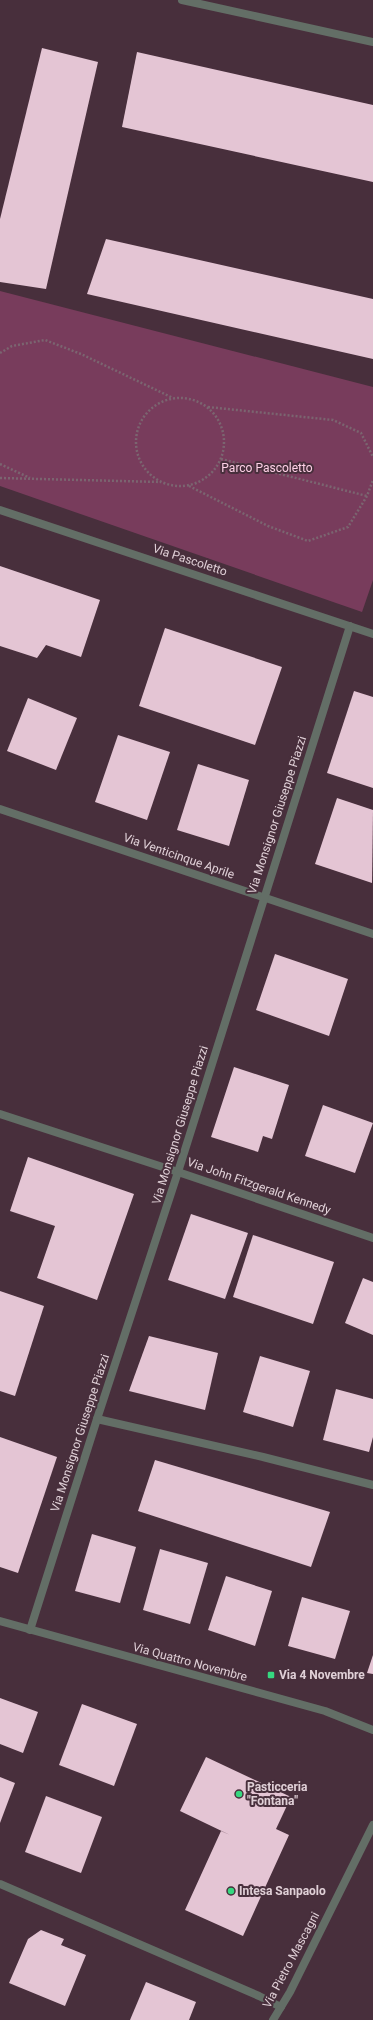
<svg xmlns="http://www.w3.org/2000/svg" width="373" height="2020" viewBox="0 0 373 2020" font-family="Roboto,sans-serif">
  <rect width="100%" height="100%" fill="#482f3c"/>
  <polygon fill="#783c5c" points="0,291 373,387 373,580 362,612 0,486"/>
  <g fill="#e4c5d4">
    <polygon points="42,48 98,62 46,289 0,282 0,219"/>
    <polygon points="137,52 373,105 373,182 122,127"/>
    <polygon points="106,239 373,299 373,359 87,294"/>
    <polygon points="0,566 100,600 81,657 46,645 37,658 0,646"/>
    <polygon points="165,628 282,667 255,745 139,706"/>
    <polygon points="354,691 373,697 373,788 327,773"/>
    <polygon points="28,698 77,718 56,770 7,751"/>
    <polygon points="118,735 170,752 147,820 95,802"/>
    <polygon points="198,764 249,780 229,846 177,830"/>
    <polygon points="337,798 373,810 372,883 315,864"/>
    <polygon points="275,954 348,979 329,1036 256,1010"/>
    <polygon points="234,1067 289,1085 272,1139 263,1136 258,1152 211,1137"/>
    <polygon points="323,1105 373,1123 355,1173 305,1156"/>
    <polygon points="28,1157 134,1194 97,1300 37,1278 55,1226 10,1211"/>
    <polygon points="191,1214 248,1233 225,1299 168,1280"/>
    <polygon points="253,1235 334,1262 313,1324 233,1297"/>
    <polygon points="363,1278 373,1282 373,1335 345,1323"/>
    <polygon points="0,1291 44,1306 15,1396 0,1391"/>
    <polygon points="149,1336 218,1353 205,1410 129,1391"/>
    <polygon points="260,1356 310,1371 293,1427 243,1412"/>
    <polygon points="336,1389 373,1399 373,1437 369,1452 323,1440"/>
    <polygon points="0,1437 57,1457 18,1573 0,1567"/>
    <polygon points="155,1460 330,1512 311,1567 138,1511"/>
    <polygon points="92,1534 136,1547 120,1603 75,1591"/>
    <polygon points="160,1549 208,1563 190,1624 143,1610"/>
    <polygon points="226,1576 272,1591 255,1646 208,1630"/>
    <polygon points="302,1597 350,1611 335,1659 288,1646"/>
    <polygon points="373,1655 373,1674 367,1673"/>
    <polygon points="0,1698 38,1712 23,1753 0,1744"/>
    <polygon points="82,1704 137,1724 114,1786 59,1765"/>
    <polygon points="206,1757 291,1797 276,1829 289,1835 243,1936 185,1910 221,1831 230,1835 180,1811"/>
    <polygon points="0,1777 15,1783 0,1823"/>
    <polygon points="46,1796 102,1817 81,1873 25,1852"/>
    <polygon points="41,1930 64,1939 61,1945 86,1955 65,2006 9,1983 28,1939"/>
    <polygon points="146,1982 196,2002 189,2020 130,2020"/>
  </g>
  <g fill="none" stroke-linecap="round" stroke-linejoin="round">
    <g stroke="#7b6570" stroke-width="2.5" stroke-dasharray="2 2" stroke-linecap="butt">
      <polyline points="0,353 12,346 45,340 81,354 173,398"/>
      <circle cx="180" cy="442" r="44"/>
      <polyline points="208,407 333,420 361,433 373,457"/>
      <polyline points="221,459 367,496"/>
      <polyline points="0,464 30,478"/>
      <polyline points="0,478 161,482"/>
      <polyline points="189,486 268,526 308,541 348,527 367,496 373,480"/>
    </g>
    <g stroke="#636e66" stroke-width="8">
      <polyline points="182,0 373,42"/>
      <polyline points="0,510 373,634"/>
      <polyline points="0,809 373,934"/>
      <polyline points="0,1114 178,1172 373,1238"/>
      <polyline points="97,1419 263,1457 373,1485"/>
      <polyline points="0,1621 325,1711 373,1730"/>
      <polyline points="30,1630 97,1419 178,1172 350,626"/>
      <polyline points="0,1884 259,1996 281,2007"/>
    </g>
    <polyline stroke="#636e66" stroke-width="8" points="273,2020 290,1992 373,1825"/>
  </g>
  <g fill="#36d880" stroke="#482f3c" stroke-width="1.5">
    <rect x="267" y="1671" width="8" height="8" rx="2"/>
    <circle cx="239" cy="1794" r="4"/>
    <circle cx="231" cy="1891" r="4"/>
  </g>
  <g text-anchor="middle" stroke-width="4" stroke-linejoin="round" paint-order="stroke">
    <g font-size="12" fill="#fed0e6" stroke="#482f3c">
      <text x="267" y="472">Parco Pascoletto</text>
    </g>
    <g font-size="12" fill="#e0d0d7" stroke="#482f3c">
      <text transform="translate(190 560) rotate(18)" y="4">Via Pascoletto</text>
      <text transform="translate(277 815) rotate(-72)" y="4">Via Monsignor Giuseppe Piazzi</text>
      <text transform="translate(179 856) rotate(19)" y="4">Via Venticinque Aprile</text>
      <text transform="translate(180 1125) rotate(-73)" y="4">Via Monsignor Giuseppe Piazzi</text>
      <text transform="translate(259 1186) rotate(19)" y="4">Via John Fitzgerald Kennedy</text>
      <text transform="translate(80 1433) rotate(-72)" y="4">Via Monsignor Giuseppe Piazzi</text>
      <text transform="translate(190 1662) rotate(15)" y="4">Via Quattro Novembre</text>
      <text transform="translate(291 1960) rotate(-62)" y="4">Via Pietro Mascagni</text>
    </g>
    <g font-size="12" font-weight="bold" fill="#e0d0d7" stroke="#482f3c" text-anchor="start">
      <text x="279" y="1679">Via 4 Novembre</text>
      <text x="247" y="1791">Pasticceria<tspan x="247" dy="14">"Fontana"</tspan></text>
      <text x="239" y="1895">Intesa Sanpaolo</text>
    </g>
  </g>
</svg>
